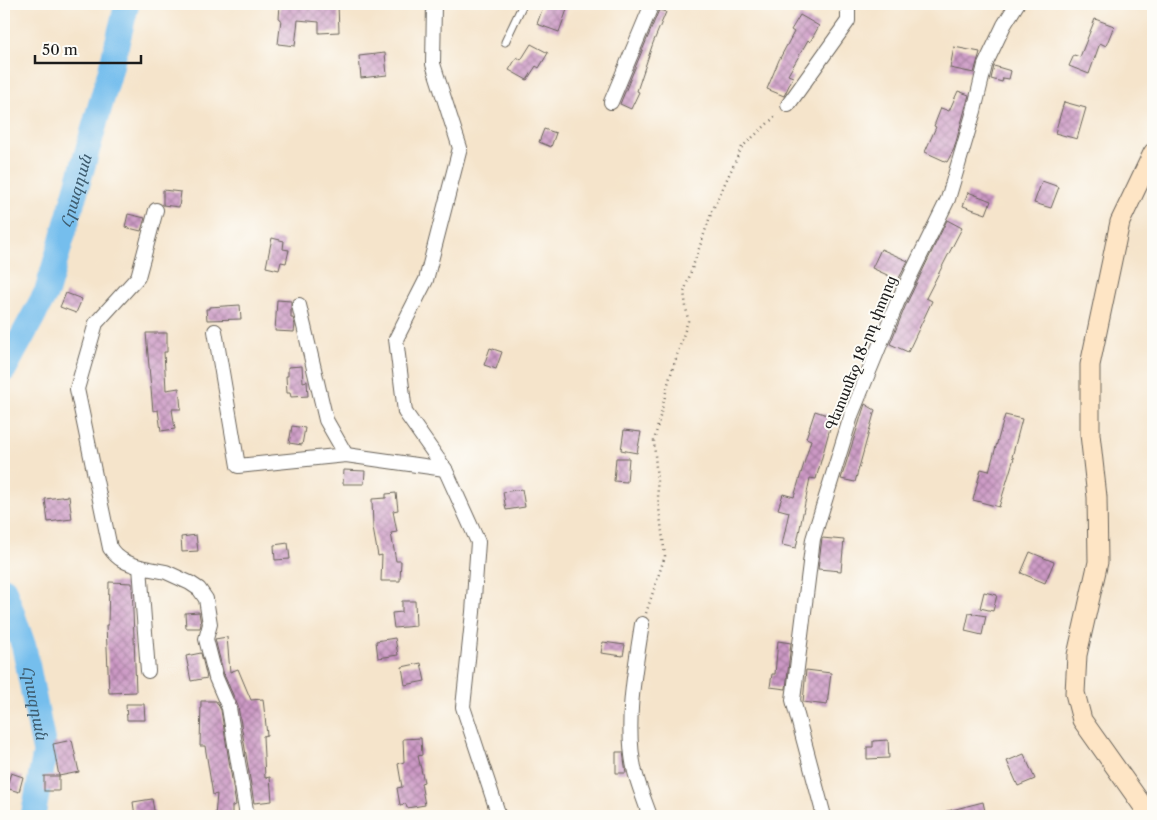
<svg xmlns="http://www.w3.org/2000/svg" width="1157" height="820" viewBox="0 0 1157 820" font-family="'Libre Caslon Text','Noto Serif Armenian',serif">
  <defs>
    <pattern id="building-cross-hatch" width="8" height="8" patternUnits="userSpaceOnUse" patternTransform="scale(1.25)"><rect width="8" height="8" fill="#cc99c5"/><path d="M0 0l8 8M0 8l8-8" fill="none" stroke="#a57c9f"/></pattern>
  </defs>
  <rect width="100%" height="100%" fill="#fdfcf7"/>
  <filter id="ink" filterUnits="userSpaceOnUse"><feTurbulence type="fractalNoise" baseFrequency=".02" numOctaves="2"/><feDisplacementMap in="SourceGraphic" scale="10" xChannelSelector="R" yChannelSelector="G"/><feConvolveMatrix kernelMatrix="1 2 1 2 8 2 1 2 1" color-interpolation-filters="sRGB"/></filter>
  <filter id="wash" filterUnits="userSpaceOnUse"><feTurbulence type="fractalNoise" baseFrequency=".0096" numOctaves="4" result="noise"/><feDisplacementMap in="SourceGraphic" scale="20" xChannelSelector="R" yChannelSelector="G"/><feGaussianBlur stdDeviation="1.12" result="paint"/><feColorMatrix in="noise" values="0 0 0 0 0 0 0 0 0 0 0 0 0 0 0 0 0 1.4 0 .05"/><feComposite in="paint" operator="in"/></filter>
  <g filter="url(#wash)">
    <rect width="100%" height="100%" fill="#f5e4cb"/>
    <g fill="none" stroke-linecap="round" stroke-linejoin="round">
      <g stroke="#74beed" stroke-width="25">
        <path id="s1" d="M4,370L47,291L109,75L127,4"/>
        <path id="s2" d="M4,589L24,647L45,753L33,816"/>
      </g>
    </g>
    <g id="blocks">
      <g fill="url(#building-cross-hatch)">
        <polygon points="280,4 338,4 339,32 319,33 319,22 298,20 295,46 278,44 281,19 279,19"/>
        <polygon points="544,4 569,4 559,32 537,24"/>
        <polygon points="659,10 666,12 653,43 637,91 639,92 631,109 620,104"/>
        <polygon points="800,15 819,26 810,42 808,40 788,75 793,77 784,96 767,89 779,60 794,32 791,30"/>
        <polygon points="1095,19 1114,26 1106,46 1100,43 1089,74 1069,66 1074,55 1080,57"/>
        <polygon points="531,44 548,53 539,68 536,66 527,80 509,70 517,57 521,60"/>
        <polygon points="954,47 980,52 974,73 950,68"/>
        <polygon points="385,53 387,75 361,78 359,56"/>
        <polygon points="994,66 1011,71 1009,79 1003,78 1002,82 991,79"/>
        <polygon points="958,91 969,95 954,149 947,162 925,152 936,127 934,126 941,108 949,111"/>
        <polygon points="1064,102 1086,108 1077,139 1055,133"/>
        <polygon points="544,129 556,133 551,147 539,142"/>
        <polygon points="1042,181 1059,187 1051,208 1034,203"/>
        <polygon points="163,190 181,192 179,207 163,205"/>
        <polygon points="968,192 991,201 986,214 963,206"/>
        <polygon points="128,214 145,218 141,231 125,227"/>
        <polygon points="947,220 962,228 926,298 932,301 908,352 890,344 905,307"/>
        <polygon points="272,238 284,241 283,249 289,250 286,263 281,262 279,270 266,267"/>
        <polygon points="881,249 908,261 898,280 872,268"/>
        <polygon points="66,293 82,299 76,313 60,307"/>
        <polygon points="277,300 291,301 291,318 293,318 295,325 294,332 275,331"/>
        <polygon points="240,305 241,319 207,320 206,309 209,309 209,307"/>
        <polygon points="146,333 167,333 167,352 164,352 166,390 179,388 181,409 172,409 175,429 161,431 158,410 153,411"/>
        <polygon points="490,348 502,352 496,369 484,365"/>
        <polygon points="302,366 303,382 307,381 308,396 291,397 290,393 287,393 286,376 288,376 288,367"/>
        <polygon points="865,404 875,410 855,482 841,479"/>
        <polygon points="815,411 833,417 816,479 810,478 796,548 782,545 789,512 778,509 783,494 794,497 811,440 806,438"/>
        <polygon points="1005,415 1022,419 1012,457 1014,458 999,507 973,500 981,469 989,471"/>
        <polygon points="292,426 305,428 302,445 289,443"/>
        <polygon points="624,430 641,432 637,453 621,450"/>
        <polygon points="616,458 629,458 627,482 614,481"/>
        <polygon points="344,470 365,471 364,484 343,484"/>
        <polygon points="522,489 525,507 506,510 503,492"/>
        <polygon points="396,493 398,510 393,511 397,532 391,533 396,561 401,561 400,581 381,581 382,555 378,556 373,528 372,499 386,498 386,494"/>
        <polygon points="69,496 72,519 48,522 45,499"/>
        <polygon points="196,535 198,551 182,552 181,537"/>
        <polygon points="822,538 844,540 841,571 818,569"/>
        <polygon points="288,543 290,559 275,560 274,545"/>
        <polygon points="1030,552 1054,562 1045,583 1021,573"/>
        <polygon points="109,582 132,583 136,692 109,693 106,625 108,625"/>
        <polygon points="984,592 997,595 993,611 980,608"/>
        <polygon points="402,601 415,601 416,626 394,628 392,613 402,612"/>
        <polygon points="199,612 201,624 200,628 186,628 185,613"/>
        <polygon points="969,613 986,616 982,635 965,631"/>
        <polygon points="227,637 230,672 238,669 251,700 263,699 267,735 263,736 265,778 270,777 272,801 254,803 238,706 224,675 225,674 224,675 215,639"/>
        <polygon points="395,638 398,655 378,658 376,641"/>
        <polygon points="778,641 791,643 786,689 770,687 772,674 775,674"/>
        <polygon points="603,642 625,645 623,656 601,653"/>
        <polygon points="201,653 207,678 191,681 186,656"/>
        <polygon points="421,663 425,681 405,685 402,667"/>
        <polygon points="806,670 831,673 827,705 803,702"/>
        <polygon points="201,701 216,701 221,710 236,805 232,806 232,816 215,816 217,794 213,795 205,746 200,746"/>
        <polygon points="126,704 144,704 145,720 127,720"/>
        <polygon points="421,738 422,755 418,756 424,782 421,783 425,805 407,808 406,804 400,805 397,788 402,787 398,764 404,762 403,739"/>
        <polygon points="72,740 79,772 59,776 53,744"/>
        <polygon points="888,740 889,758 867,759 867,747 873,747 873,741"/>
        <polygon points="616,752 623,752 626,773 616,773"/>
        <polygon points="1024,754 1035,779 1018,786 1007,761"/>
        <polygon points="11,773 23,777 19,792 6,788"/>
        <rect x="44" y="776" width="15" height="15"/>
        <polygon points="152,799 155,816 135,816 133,802"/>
        <polygon points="983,802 986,816 945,816 944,812"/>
      </g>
    </g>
  </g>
  <g filter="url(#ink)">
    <use href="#blocks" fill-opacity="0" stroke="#686259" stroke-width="1"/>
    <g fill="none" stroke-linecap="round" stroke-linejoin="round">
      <g stroke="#686259" stroke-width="9">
        <polyline id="lane" points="505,42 523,4"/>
      </g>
      <g stroke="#686259" stroke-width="16">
        <g id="street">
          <polyline points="434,4 433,64 460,148 426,280 396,339 405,412 445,469 478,542 473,612 463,707 499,816"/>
          <polyline points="611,102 652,4"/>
          <polyline points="788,105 848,21 848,4"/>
          <polyline points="299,305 326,420 346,455"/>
          <polyline points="215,331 238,466 346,455 445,469"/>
          <path d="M140,567C127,563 118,560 110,548L77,389L96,323L138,277L156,210"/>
          <path d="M642,624C635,670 624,726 635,772C639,787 645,802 650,816"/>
          <polyline points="148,671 140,567 166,572 190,583 199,589 206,599 210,624 206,639 216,678 229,708 247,816"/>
          <polyline points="824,816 793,700 813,539 852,413 897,303 948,199 974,111 985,65 1004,25 1017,4"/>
        </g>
      </g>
      <g stroke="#686259" stroke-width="21">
        <polyline id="secondary" points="1150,816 1082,720 1075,693 1077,655 1098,562 1097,497 1090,434 1090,365 1120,222 1153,153"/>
      </g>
      <polyline stroke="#686259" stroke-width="2.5" stroke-dasharray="1 4" stroke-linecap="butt" points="646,613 665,556 659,508 654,441 669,380 688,321 684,292 712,211 742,147 778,114"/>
      <use href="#lane" stroke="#fff" stroke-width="7"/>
      <use href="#street" stroke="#fff" stroke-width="14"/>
      <use href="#secondary" stroke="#fee5c5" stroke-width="19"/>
    </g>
  </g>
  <g text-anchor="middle" stroke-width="4" stroke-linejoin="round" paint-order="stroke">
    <g font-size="15" fill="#1c1c1c" stroke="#fdfcf7">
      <text transform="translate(861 353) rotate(-68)" y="5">Գետամեջ 18-րդ փողոց</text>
    </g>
    <g font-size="16" font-style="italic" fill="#3f5d70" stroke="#fdfcf7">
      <text dy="6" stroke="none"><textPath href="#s1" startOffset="194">Հրազդան</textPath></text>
      <text dy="6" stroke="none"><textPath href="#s2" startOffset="118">Հրազդան</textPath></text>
    </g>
  </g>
  <rect width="1157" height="820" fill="none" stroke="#fdfcf7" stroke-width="20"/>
  <path d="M35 55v8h106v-8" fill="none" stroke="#1c1c1c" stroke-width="2.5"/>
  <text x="42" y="55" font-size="15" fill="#1c1c1c" stroke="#fdfcf7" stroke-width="4" paint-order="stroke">50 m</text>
</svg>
